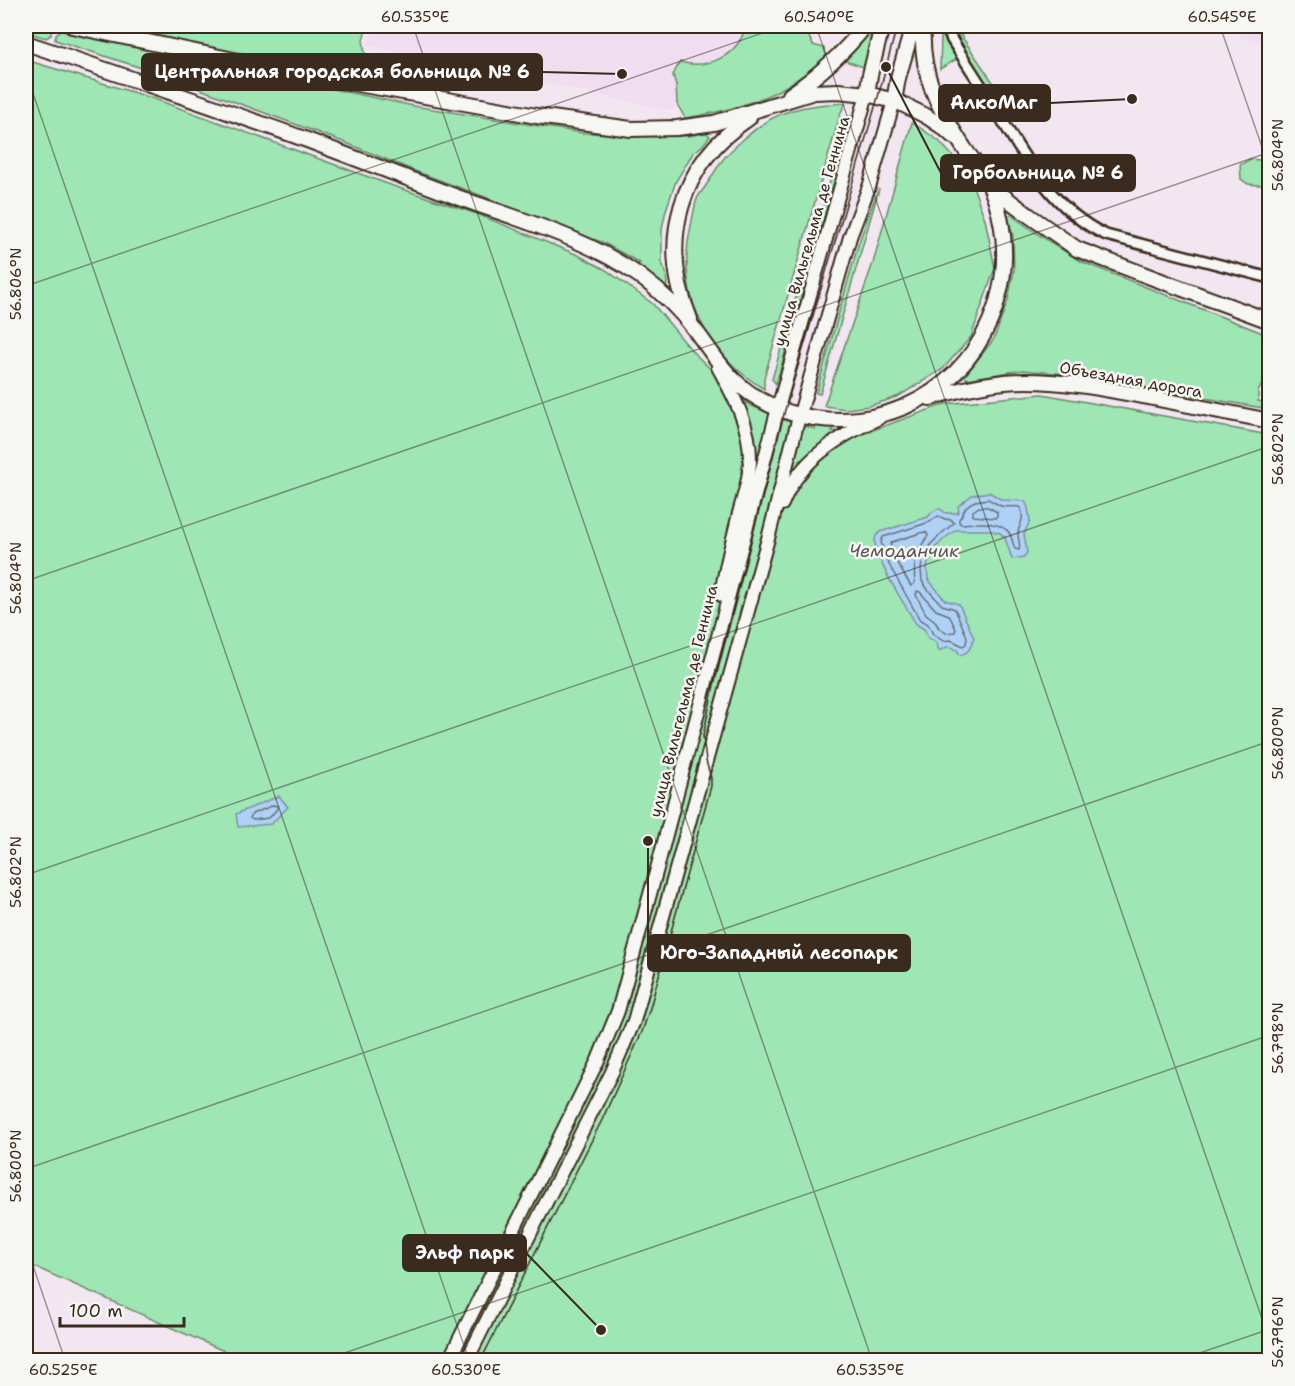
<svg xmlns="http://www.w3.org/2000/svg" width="1295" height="1386" viewBox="0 0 1295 1386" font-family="'Shantell Sans',sans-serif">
  <rect width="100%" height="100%" fill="#f2e7f1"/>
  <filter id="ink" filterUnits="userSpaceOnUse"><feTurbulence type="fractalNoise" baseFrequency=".0167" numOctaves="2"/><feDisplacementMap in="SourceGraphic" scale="12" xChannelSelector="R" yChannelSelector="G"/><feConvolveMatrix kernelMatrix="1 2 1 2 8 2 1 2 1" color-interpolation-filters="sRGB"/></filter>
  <g filter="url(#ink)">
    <g fill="#f0ddf0">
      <polygon points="374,26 834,26 676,108 667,110 368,45"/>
      <polygon points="1242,26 1269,26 1269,45 1239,38"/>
    </g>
    <g fill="#9ee6b4" stroke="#6c8869" stroke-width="1.5">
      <polygon points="26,26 46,26 52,27 51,35 46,38 26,32"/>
      <polygon points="112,26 367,26 363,40 367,67 296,67"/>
      <path d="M746,26H826L808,35L813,45L824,48L827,58C816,66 804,75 793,82C761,103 721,112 685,118L677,104L676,85L673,75L680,62C710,70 738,55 746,26Z"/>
      <polygon points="874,26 875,26 864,67 845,61 861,43"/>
      <path d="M61,30L156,52C150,58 149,63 151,71L55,40L56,34Z"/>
      <polygon points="960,34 1001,94 997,95 990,92 958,36"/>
      <polygon points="942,35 957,59 940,69 941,38"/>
      <path d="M169,55L414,106L583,133L688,136L706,133L710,136L702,146L693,153L676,181L666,210L662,229V263L666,273L667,285L663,287L633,265L640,263L602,242L553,226L485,197L415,171L346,143L162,75C159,65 160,61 169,55Z"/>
      <polygon points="26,60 152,98 396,187 477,214 578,255 606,270 653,304 693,352 741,399 752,406 781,419 815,429 815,426 835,427 832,431 865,433 945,404 1042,394 1269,435 1269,1360 244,1360 26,1263"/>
      <path d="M846,103L841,112L764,378V389C706,353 675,294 691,226C693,217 694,207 697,199C699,194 704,189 707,184C713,175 718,165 725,157C733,148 752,131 763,124C786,107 819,104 846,103Z"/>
      <polygon points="849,116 853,116 776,384 772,379"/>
      <polygon points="912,122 939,141 968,173 985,219 995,268 971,337 943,369 899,396 885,401 869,406 846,409 824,406 873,263"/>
      <polygon points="1250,159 1269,161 1269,186 1248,184 1241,179 1240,165"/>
      <polygon points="879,189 820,394 816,393 859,242 873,203"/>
      <polygon points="1011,215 1039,235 1080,261 1260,332 1269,340 1269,370 1258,392 1258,401 1269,403 1269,409 1065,374 1023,370 967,379 965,376 994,339 1008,300 1014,270 1013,237 1008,216"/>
    </g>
    <g fill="#add2f6" stroke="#7f8fa0" stroke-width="1.5">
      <path d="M989,492L1002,500L1025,501L1028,508L1030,521L1024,534L1027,552L1024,557L1012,559L1005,538L1000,533L989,530H956L945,538L935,548L929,560L927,568L928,579L945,600L959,604L974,638C971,647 969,653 960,655L957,650L949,646L939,651L936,642L928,638L924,629L916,624C904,603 879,566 875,544C874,538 876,535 880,532L928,517L931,513L937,509H940L946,513H957L959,511L958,506L972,495Z"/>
      <polygon points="279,796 288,807 271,824 238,827 236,814"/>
    </g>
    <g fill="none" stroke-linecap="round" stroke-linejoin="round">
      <g stroke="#696d74" stroke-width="1.5">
        <path d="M988,499C992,501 997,504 1001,506C1009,508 1015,505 1021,508C1025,524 1019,521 1018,534C1018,540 1021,544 1019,550L1015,549C1013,544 1012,539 1010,534C1001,520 976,523 961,524L959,522V519C963,515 963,510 967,506C973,500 981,500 988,499Z"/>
        <polygon points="979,507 988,507 997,512 997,516 995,518 973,516 973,511"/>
        <polygon points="938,516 945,519 952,520 954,523 941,534 930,545 923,557 921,569 922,581 929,591 942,605 955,609 967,637 966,644 963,646 951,640 943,641 933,634 928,624 920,620 887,561 881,542 883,537 930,522"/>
        <path d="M924,532L927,533L928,536C916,551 913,564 915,583L911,586L894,558L890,544L892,542Z"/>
        <polygon points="917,591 920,592 936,610 949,615 956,629 955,632 946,633 939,628 934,620 926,614 916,595"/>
        <polygon points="274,805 277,806 277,809 269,818 253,820 250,818 252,814"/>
      </g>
      <g stroke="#3b2a1e" stroke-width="14">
        <path id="minor" d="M946,26L952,40C965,61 979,82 992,103C1022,153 1050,209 1106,235L1270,278"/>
      </g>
      <g stroke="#3b2a1e" stroke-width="16">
        <g id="secondary">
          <path d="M718,367C733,395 750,425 750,458C750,477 744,495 739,513C733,540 725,567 721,595"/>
          <path d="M782,504C799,460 839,436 879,418"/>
          <polyline points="449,1360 598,1060 618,1011 658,865 778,408 867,94"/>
          <polyline points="467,1360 523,1248 612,1072 634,1021 769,535 796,428 850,237 870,184 894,101"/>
        </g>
      </g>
      <g stroke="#3b2a1e" stroke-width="18">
        <g id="primary">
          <polyline points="72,26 296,73 537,116 631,129 677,128 714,123 814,92 838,91 867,94 898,102 926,116 944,128 953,136"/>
          <path d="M26,43L65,56C146,84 227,111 307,140C357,159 407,178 457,197C519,220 586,237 641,277C661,292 680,310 695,330C708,347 719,365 733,379C754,400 784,414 814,418C901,431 981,377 1000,290C1008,257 1004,220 991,188C985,174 973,161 964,148C938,108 920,74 923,26"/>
          <polyline points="867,94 870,75 882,26"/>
          <path d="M790,95C819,75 843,54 865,26"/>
          <polyline points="894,101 898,78 913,26"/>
          <polyline points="990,186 1027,214 1077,249 1156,279 1270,321"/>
          <path d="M690,319C658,242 679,164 749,118"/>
          <path d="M930,398C960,389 993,381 1025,381C1066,381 1107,389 1148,397C1188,405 1229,413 1270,421"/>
        </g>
      </g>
      <use href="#minor" stroke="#f6f6f2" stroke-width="9"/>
      <use href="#secondary" stroke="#f6f6f2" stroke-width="12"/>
      <use href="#primary" stroke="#f6f6f2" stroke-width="14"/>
      <polyline stroke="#3b2a1e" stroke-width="1.5" points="481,1360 602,1120 642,1032 650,1008 711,786 711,778 706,761 703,736 714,685 785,410 878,97 897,26"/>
    </g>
  </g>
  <path fill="none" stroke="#3b2a1e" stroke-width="1.5" stroke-opacity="0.45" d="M413,26L872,1360M816,26L1270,1342M1220,26L1270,170M26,73L469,1360M26,286L783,26M26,581L1270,152M26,875L1270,446M26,1169L1270,741M26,1245L65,1360M324,1360L1270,1035M1179,1360L1270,1329"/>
  <g text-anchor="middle" stroke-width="5" stroke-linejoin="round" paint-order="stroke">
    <g font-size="16" fill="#3b2a1e" stroke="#f6f6f2">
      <text transform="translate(811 231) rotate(-74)" y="6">улица Вильгельма де Геннина</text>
      <text transform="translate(1131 379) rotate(10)" y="6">Объездная дорога</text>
      <text transform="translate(683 701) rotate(-76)" y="6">улица Вильгельма де Геннина</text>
    </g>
    <g font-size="18" font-style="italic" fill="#585454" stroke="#f6f6f2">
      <text x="904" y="557">Чемоданчик</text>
    </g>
  </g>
  <path fill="none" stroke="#3b2a1e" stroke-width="2" d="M622 74L542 72M1132 99L1050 103M886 67L941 173M648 841L648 953M601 1330L526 1253"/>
  <g fill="#3b2a1e" stroke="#f6f6f2" stroke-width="2">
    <circle cx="622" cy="74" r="6"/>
    <circle cx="1132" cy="99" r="6"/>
    <circle cx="886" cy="67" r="6"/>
    <circle cx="648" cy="841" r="6"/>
    <circle cx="601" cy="1330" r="6"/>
  </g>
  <g fill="#3b2a1e" stroke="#3b2a1e" stroke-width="2">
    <rect x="142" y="54" width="400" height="36" rx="6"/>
    <rect x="939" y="85" width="111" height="36" rx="6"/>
    <rect x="941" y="155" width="194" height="36" rx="6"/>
    <rect x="648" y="935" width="262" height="36" rx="6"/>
    <rect x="403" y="1235" width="123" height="36" rx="6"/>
  </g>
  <g font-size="18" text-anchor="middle" font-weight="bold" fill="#fff">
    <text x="342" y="78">Центральная городская больница № 6</text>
    <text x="994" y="109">АлкоМаг</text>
    <text x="1038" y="179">Горбольница № 6</text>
    <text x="779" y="959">Юго-Западный лесопарк</text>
    <text x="465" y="1259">Эльф парк</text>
  </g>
  <rect width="1295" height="1386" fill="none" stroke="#f6f6f2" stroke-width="66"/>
  <path d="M60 1317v9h124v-9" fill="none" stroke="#3b2a1e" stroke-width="3"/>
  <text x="69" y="1317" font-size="18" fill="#3b2a1e" stroke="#f6f6f2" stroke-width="4.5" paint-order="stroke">100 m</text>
  <rect x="33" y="33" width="1229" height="1320" fill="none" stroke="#3b2a1e" stroke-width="2"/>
  <g font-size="15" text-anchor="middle" fill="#3b2a1e">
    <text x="415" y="22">60.535°E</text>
    <text x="819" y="22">60.540°E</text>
    <text x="1222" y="22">60.545°E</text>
    <text transform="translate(1278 155) rotate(-90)" y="5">56.804°N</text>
    <text transform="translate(16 284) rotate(-90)" y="5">56.806°N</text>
    <text transform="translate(1278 449) rotate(-90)" y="5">56.802°N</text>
    <text transform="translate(16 578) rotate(-90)" y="5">56.804°N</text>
    <text transform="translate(1278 743) rotate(-90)" y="5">56.800°N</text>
    <text transform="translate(16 872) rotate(-90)" y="5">56.802°N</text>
    <text transform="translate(1278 1038) rotate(-90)" y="5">56.798°N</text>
    <text transform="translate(16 1166) rotate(-90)" y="5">56.800°N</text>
    <text transform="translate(1278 1332) rotate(-90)" y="5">56.796°N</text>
    <text x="63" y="1375">60.525°E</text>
    <text x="466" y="1375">60.530°E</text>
    <text x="870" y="1375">60.535°E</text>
  </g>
</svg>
